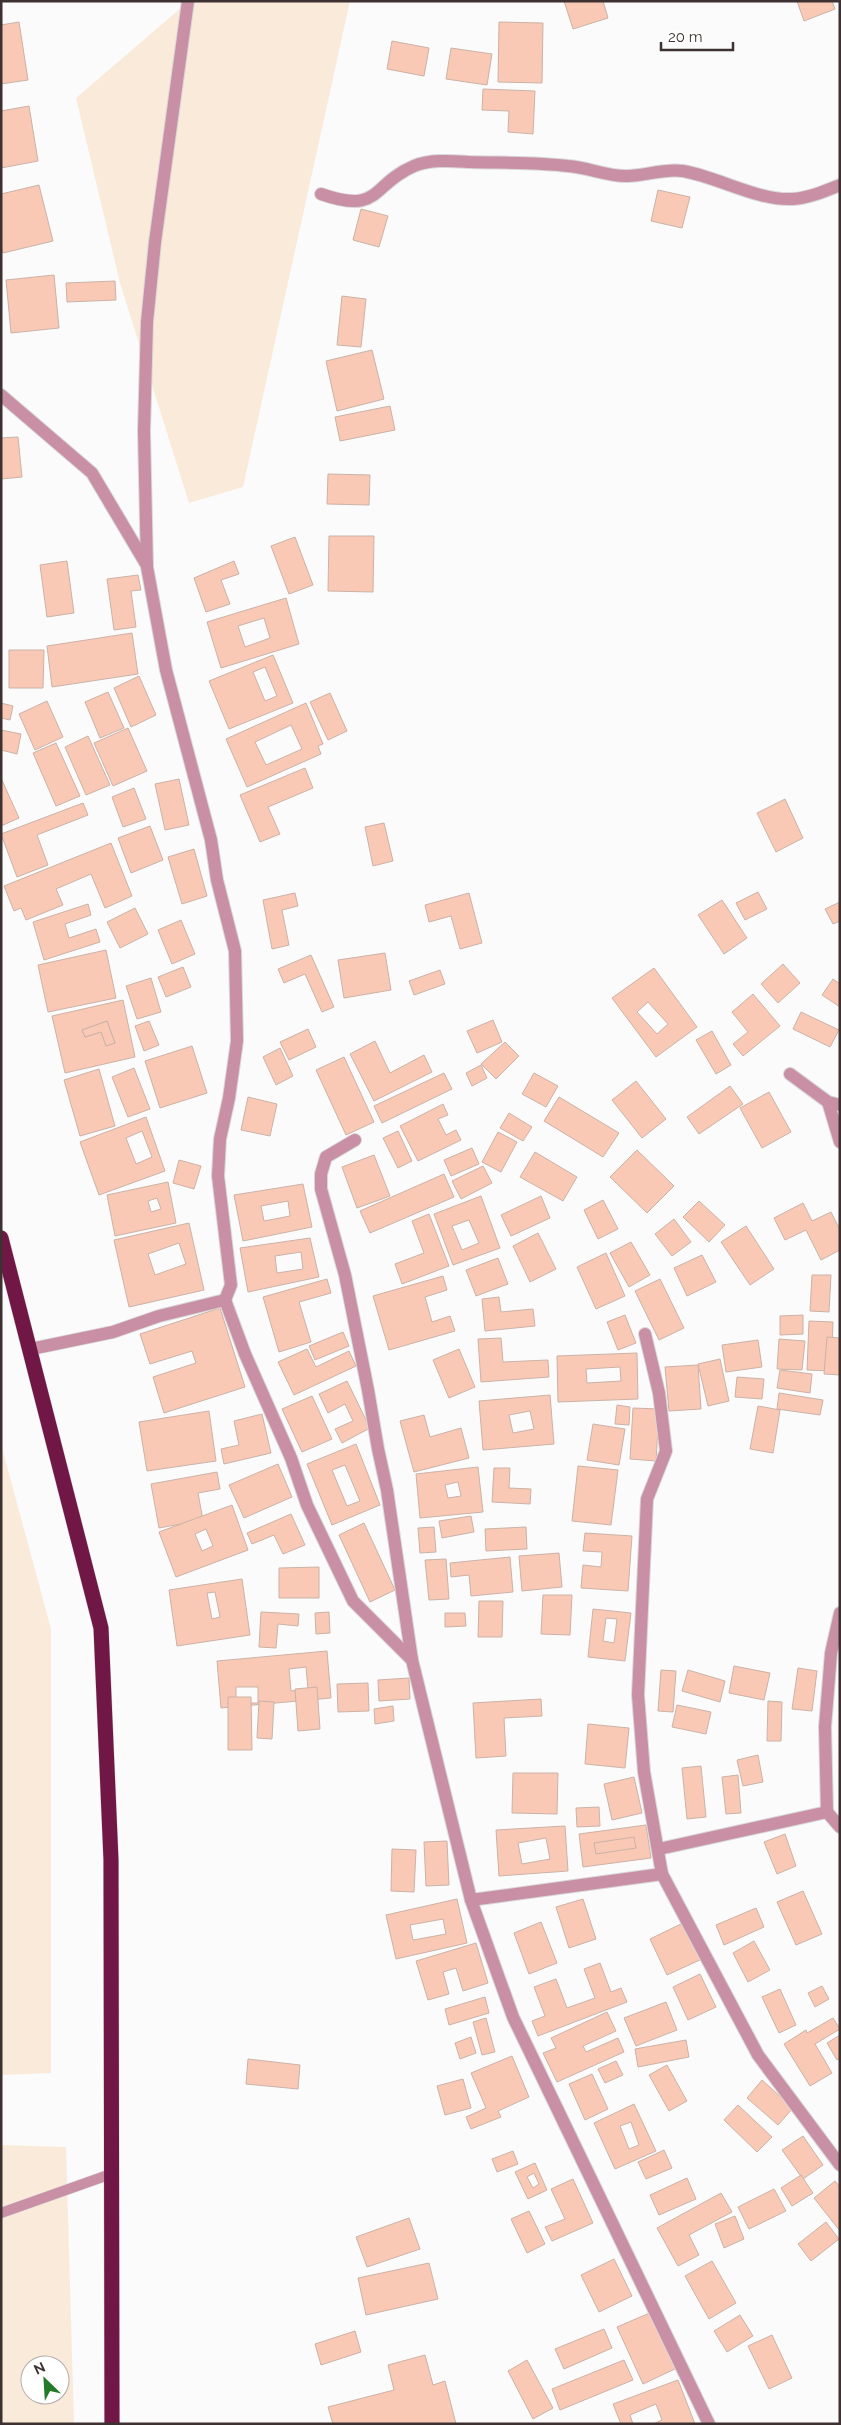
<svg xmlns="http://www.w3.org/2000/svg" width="841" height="2425" viewBox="0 0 841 2425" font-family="Raleway,sans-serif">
  <rect width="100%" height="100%" fill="#fbfbfb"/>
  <g fill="#faeada" fill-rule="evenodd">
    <polygon points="189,1 350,1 243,487 189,503 120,283 76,98"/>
    <polygon points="1,1444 51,1629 51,2073 1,2075"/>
    <path d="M1,2145L66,2147L74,2424H1ZM30,2365H60V2395H30Z"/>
  </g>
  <g fill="#fac9b5" stroke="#cbb2a7" fill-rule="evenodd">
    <polygon points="564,1 603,1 608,18 573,29"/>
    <polygon points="797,1 832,1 835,9 804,21"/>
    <polygon points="19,22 28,80 1,84 1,25"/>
    <polygon points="499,22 543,23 542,83 498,82"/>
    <polygon points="392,41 429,48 424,76 387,69"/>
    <polygon points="451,48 492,54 487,85 446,79"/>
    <polygon points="483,89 535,91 533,134 508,132 509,111 482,110"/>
    <polygon points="29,106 38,161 1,168 1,111"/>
    <polygon points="39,185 53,241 3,253 1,245 1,194"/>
    <polygon points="658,190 690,197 682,228 651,221"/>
    <polygon points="361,209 388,216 379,247 353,240"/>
    <polygon points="54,275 59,328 11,333 6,280"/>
    <polygon points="115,281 116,300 67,302 66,283"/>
    <polygon points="342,296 366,299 361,347 337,345"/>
    <polygon points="372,350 384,399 337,411 326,361"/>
    <polygon points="390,406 395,430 340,441 335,417"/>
    <polygon points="18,437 22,477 1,479 1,438"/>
    <polygon points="328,474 370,475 369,505 327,504"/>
    <polygon points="329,536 374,536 373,592 328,591"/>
    <polygon points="295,537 313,585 289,594 271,546"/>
    <polygon points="67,561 74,613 47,617 40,565"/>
    <polygon points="234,561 239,574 221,580 230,604 206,612 194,578"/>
    <polygon points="138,575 141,590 131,591 136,627 114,630 107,579"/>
    <path d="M286,598L299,644L221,668L207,622ZM264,618L270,638L245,647L238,626Z"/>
    <polygon points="132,633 138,674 52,687 47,646"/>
    <polygon points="9,650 44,650 43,688 9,688"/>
    <path d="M273,655L293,703L229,729L209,681ZM265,667L277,696L265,701L253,672Z"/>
    <polygon points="139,676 156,715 131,727 114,688"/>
    <polygon points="108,692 124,728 100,738 85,702"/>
    <polygon points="330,693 347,731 328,740 310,702"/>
    <polygon points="47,701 63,737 35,750 19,714"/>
    <polygon points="1,703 13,706 10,720 1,718"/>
    <path d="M306,703L323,744L318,746L321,754L247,787L226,739ZM291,725L302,749L266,765L255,742Z"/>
    <polygon points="128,728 147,771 113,786 94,743"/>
    <polygon points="1,730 21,734 17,754 1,750"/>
    <polygon points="88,736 110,785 86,795 65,747"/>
    <polygon points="56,743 80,796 56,806 33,753"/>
    <polygon points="305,768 313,788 268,807 280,834 260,842 240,795"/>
    <polygon points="1,778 19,818 1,826"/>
    <polygon points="179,779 189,825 165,830 155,784"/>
    <polygon points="134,788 146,819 123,827 112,797"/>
    <polygon points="785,799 803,838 776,852 757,813"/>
    <polygon points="83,803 88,815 37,835 48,865 17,877 1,834"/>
    <polygon points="384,823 393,861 373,866 365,827"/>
    <polygon points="150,826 163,860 131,873 118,838"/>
    <polygon points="111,843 132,896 105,908 91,874 56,889 63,905 26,920 21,908 14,911 4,886"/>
    <polygon points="194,849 207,896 182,904 168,857"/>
    <polygon points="758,892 767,909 745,920 736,903"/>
    <polygon points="295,893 298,906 282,910 289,945 272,949 263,900"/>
    <polygon points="469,893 482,943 460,949 451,916 429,922 425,905"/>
    <polygon points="722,900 747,938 724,954 698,915"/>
    <polygon points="840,902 840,921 833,924 825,909"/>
    <polygon points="88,904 91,915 65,924 69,938 96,929 100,942 44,960 33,922"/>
    <polygon points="135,908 148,934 120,948 107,922"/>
    <polygon points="181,920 195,954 172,964 158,930"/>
    <polygon points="106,950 116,998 48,1012 38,965"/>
    <polygon points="385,953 391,990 344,998 338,960"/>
    <polygon points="311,955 334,1007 322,1012 305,974 284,983 278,969"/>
    <polygon points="783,964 800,983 778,1003 761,984"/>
    <polygon points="183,967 191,987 166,997 158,977"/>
    <path d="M654,968L697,1027L656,1057L612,998ZM648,1002L668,1024L657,1034L637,1012Z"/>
    <polygon points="440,970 445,984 414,995 409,981"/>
    <polygon points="151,978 161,1012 137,1019 126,986"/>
    <polygon points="833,979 840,984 840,1007 822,995"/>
    <polygon points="753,994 780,1026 743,1056 733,1044 748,1032 732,1012"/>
    <path d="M123,1000L135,1057L65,1073L52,1016ZM107,1021L115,1043L106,1046L101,1032L85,1037L82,1030Z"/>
    <polygon points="801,1012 839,1030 830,1047 793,1029"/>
    <polygon points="493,1020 502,1042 477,1053 467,1031"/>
    <polygon points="107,1021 115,1043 106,1046 101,1032 85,1037 82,1030"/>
    <polygon points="149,1021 159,1045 144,1051 135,1026"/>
    <polygon points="308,1029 316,1047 289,1060 280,1042"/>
    <polygon points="712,1031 731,1065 716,1074 696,1040"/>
    <polygon points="375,1041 390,1073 424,1055 432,1072 374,1101 350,1054"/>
    <polygon points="505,1042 519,1056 496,1079 481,1064"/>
    <polygon points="192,1046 207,1093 160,1108 145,1061"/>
    <polygon points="280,1048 293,1076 276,1085 263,1057"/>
    <polygon points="344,1057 374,1122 346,1135 316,1070"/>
    <polygon points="481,1065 487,1078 472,1086 466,1073"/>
    <polygon points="134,1068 150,1109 128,1117 112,1077"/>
    <polygon points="99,1069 115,1126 80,1136 64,1080"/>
    <polygon points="444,1073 452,1089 382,1123 374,1106"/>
    <polygon points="534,1073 558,1086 546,1107 522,1094"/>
    <polygon points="636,1081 666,1119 642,1138 612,1100"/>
    <polygon points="730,1086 743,1104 699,1134 687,1117"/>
    <polygon points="769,1092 791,1132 762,1148 740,1108"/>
    <polygon points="248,1097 277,1104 270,1136 241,1130"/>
    <polygon points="559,1097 619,1133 603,1157 544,1121"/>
    <polygon points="443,1104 448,1115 438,1119 446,1135 456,1130 461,1140 418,1161 400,1126"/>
    <polygon points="509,1113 532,1127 523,1141 500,1128"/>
    <path d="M146,1117L165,1171L99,1195L80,1142ZM142,1131L152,1157L136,1164L126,1138Z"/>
    <polygon points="398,1131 412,1161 398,1168 383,1138"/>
    <polygon points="498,1132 517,1142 501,1172 482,1162"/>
    <polygon points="472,1148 479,1164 451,1176 444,1160"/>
    <polygon points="637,1150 674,1186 647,1213 610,1177"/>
    <polygon points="535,1152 577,1177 563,1201 520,1177"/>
    <polygon points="374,1155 390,1196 357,1208 342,1167"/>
    <polygon points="179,1160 201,1166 194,1189 173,1183"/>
    <polygon points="483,1166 492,1183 461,1199 452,1181"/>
    <polygon points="444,1174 454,1197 370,1233 360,1211"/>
    <path d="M168,1182L176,1223L115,1236L107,1195ZM157,1198L161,1209L151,1212L148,1201Z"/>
    <path d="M303,1184L312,1227L243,1241L234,1195ZM288,1201L290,1216L264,1221L261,1206Z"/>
    <path d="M481,1196L500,1248L453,1265L434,1214ZM469,1220L479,1243L462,1250L452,1226Z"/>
    <polygon points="541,1196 550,1218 511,1236 501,1215"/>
    <polygon points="603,1200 618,1229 598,1239 584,1210"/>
    <polygon points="699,1201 725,1225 709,1242 683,1217"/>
    <polygon points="803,1203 812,1221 831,1212 840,1230 840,1250 821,1260 806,1230 785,1240 774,1218"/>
    <polygon points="429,1214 449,1266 402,1284 395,1264 424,1253 412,1221"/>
    <polygon points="674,1219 691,1242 672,1256 655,1234"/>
    <path d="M189,1223L204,1290L129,1307L114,1240ZM179,1243L186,1264L155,1275L148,1254Z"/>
    <polygon points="746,1226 774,1269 750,1285 721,1242"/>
    <polygon points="538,1233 556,1269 530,1282 513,1246"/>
    <path d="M310,1238L319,1277L248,1292L240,1248ZM301,1252L303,1269L277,1273L275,1256Z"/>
    <polygon points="631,1242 650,1275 629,1287 610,1253"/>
    <polygon points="606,1253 625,1296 596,1309 577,1267"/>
    <polygon points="702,1255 716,1282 687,1296 674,1268"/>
    <polygon points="498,1258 508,1284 476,1296 466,1270"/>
    <polygon points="812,1275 831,1275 829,1312 810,1311"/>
    <polygon points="443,1276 447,1290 425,1297 432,1322 450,1316 455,1331 389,1350 373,1296"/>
    <polygon points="327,1279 331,1293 299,1302 311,1342 279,1352 263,1297"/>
    <polygon points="660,1279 684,1328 659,1340 635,1291"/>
    <polygon points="499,1297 501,1312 533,1309 535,1326 485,1331 482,1299"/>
    <polygon points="220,1308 245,1387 164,1413 153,1377 196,1363 192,1351 150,1364 140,1334"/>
    <polygon points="625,1315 636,1343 618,1350 607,1322"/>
    <polygon points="803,1315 803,1334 780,1335 780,1316"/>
    <polygon points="809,1321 833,1322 831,1371 807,1370"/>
    <polygon points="343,1332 349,1346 315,1360 309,1346"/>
    <polygon points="827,1337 840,1338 840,1375 824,1374"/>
    <polygon points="501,1338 503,1362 548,1360 549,1377 481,1382 478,1339"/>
    <polygon points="779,1339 805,1341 802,1370 777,1369"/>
    <polygon points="758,1340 762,1367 726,1372 722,1345"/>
    <polygon points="307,1349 316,1367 349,1351 356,1366 294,1395 278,1362"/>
    <polygon points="459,1349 475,1387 449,1398 433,1360"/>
    <path d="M637,1353L638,1399L558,1402L557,1356ZM620,1367L621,1381L587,1383L586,1369Z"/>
    <polygon points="720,1359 729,1401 708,1406 698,1364"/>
    <polygon points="698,1365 701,1409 669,1411 665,1367"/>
    <polygon points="780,1370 812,1374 810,1393 777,1388"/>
    <polygon points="737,1377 764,1379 762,1399 735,1397"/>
    <polygon points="347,1381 370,1428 342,1443 335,1429 353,1421 345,1404 328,1413 319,1394"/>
    <polygon points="779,1393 823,1400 820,1415 777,1409"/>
    <path d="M550,1395L554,1444L483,1450L479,1401ZM530,1411L534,1429L513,1433L509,1415Z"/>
    <polygon points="312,1396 332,1439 302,1452 282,1409"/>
    <polygon points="617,1405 630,1407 629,1425 615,1424"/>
    <polygon points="758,1406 780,1410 773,1453 750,1449"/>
    <polygon points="633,1408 659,1409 656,1461 630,1459"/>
    <polygon points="209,1411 216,1461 147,1471 139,1422"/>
    <polygon points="262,1414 271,1453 224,1464 221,1449 239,1445 234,1421"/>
    <polygon points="424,1415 430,1437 461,1428 469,1458 414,1472 400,1421"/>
    <polygon points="593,1424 625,1429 619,1465 587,1460"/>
    <path d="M356,1444L380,1505L332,1525L307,1464ZM345,1465L360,1501L347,1506L332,1470Z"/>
    <polygon points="278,1464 292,1497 244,1518 229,1485"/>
    <polygon points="578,1466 618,1470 611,1525 572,1521"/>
    <path d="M478,1467L483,1512L420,1518L416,1474ZM458,1482L461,1496L448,1498L445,1485Z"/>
    <polygon points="494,1468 510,1468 509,1488 531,1489 530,1504 492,1502"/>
    <polygon points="217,1472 220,1489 198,1493 203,1520 159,1528 151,1484"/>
    <path d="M232,1505L248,1550L176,1577L159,1532ZM206,1529L213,1546L202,1551L195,1534Z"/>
    <polygon points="291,1514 305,1545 283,1554 274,1535 252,1544 247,1533"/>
    <polygon points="471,1516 474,1532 442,1538 439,1521"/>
    <polygon points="364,1523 395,1590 370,1602 339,1535"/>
    <polygon points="434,1527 436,1552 420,1553 418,1528"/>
    <polygon points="526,1527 527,1549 486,1551 485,1529"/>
    <polygon points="585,1533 632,1536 628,1591 581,1588 583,1565 601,1567 602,1552 583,1551"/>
    <polygon points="559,1553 562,1587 522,1591 519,1556"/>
    <polygon points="510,1557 513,1592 471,1596 469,1575 451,1577 450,1563"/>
    <polygon points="446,1559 449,1599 429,1600 425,1560"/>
    <polygon points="319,1567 319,1598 279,1598 279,1568"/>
    <path d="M242,1579L250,1635L177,1646L169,1590ZM215,1592L220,1617L212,1619L207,1593Z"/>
    <polygon points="543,1595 572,1595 570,1635 541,1634"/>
    <polygon points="479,1601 503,1601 502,1637 478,1637"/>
    <path d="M593,1609L631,1613L625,1661L588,1657ZM606,1618L617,1619L614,1643L603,1641Z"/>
    <polygon points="261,1612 299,1614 298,1626 278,1624 276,1648 259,1647"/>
    <polygon points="329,1612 330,1633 316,1634 315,1613"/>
    <polygon points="445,1613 465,1613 466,1626 445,1627"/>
    <path d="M327,1651L331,1698L221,1708L217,1661ZM306,1667L308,1689L291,1691L289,1669ZM236,1687H258V1703H236Z"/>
    <polygon points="734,1666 770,1673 764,1700 729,1693"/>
    <polygon points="798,1668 817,1671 812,1711 792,1709"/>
    <polygon points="661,1670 676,1671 673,1712 658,1711"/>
    <polygon points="688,1670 725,1681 720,1702 682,1691"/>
    <polygon points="409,1678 410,1699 379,1701 378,1680"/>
    <polygon points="368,1683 369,1711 338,1712 337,1684"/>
    <polygon points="317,1687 320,1729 298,1731 295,1689"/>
    <polygon points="228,1697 251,1697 252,1750 228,1750"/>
    <polygon points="541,1699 542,1716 504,1718 506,1756 476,1758 473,1703"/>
    <polygon points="259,1701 274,1702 272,1739 257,1738"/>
    <polygon points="768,1701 782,1702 781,1741 767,1741"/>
    <polygon points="677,1705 711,1712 706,1734 672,1727"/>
    <polygon points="393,1706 394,1721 375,1724 374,1709"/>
    <polygon points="588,1724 629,1728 625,1768 585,1764"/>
    <polygon points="758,1755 763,1782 743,1786 737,1760"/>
    <polygon points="701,1766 706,1817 687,1819 682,1768"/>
    <polygon points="513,1773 558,1773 557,1814 512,1813"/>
    <polygon points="738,1775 741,1813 726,1814 722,1777"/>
    <polygon points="634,1777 642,1813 612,1820 604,1784"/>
    <polygon points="599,1807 600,1826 577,1827 576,1808"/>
    <polygon points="646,1825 651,1858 583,1867 579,1834"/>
    <path d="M565,1826L568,1871L499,1876L496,1830ZM546,1838L550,1859L522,1864L518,1843Z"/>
    <polygon points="785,1834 796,1866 777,1874 764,1842"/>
    <polygon points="634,1837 636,1848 596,1854 594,1843"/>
    <polygon points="447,1841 449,1885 426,1886 424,1842"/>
    <polygon points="392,1849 416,1850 414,1892 391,1891"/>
    <polygon points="803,1891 822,1934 796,1945 777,1902"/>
    <path d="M457,1899L467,1943L396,1959L386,1915ZM443,1919L446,1934L413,1940L410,1925Z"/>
    <polygon points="583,1899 596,1939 569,1948 556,1907"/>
    <polygon points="756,1908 764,1927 724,1945 716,1925"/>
    <polygon points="541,1922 557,1963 529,1974 514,1933"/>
    <polygon points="685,1922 702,1959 667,1975 650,1939"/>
    <polygon points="754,1941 770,1970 748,1982 733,1953"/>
    <polygon points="476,1943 488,1983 463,1991 456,1968 443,1972 449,1994 428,2000 416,1961"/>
    <polygon points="600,1963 611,1992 621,1988 627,2002 538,2036 532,2021 545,2016 534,1987 556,1979 567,2008 595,1998 584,1969"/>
    <polygon points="700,1974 716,2007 688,2020 673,1987"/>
    <polygon points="822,1986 829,1999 815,2007 808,1993"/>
    <polygon points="780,1989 796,2025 779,2033 762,1997"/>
    <polygon points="485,1997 489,2013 449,2025 445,2009"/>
    <polygon points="666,2002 677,2030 636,2046 624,2018"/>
    <polygon points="607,2012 616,2031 583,2046 586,2052 618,2038 624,2052 557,2082 543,2053 556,2048 551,2038"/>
    <polygon points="486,2018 495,2052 482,2055 473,2022"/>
    <polygon points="833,2018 840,2029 815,2044 832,2073 810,2086 784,2044 806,2030 807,2033"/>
    <polygon points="840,2035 840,2058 837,2060 827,2043"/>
    <polygon points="471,2037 476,2053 460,2059 455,2043"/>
    <polygon points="686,2040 689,2057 638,2067 635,2049"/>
    <polygon points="512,2056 529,2097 498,2111 501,2117 471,2129 466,2117 486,2108 471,2073"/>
    <polygon points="248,2059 300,2065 298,2089 246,2084"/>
    <polygon points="616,2061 623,2075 605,2083 598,2069"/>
    <polygon points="667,2065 687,2101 669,2111 649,2075"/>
    <polygon points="592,2074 608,2109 585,2120 569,2084"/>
    <polygon points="463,2079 471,2108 445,2115 437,2086"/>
    <polygon points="762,2080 793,2108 778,2125 747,2098"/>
    <path d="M634,2104L656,2151L615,2169L594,2123ZM631,2122L639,2145L629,2149L620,2126Z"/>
    <polygon points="738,2105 772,2137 757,2152 724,2120"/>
    <polygon points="803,2136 823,2165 803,2179 782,2150"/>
    <polygon points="664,2150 672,2168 646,2179 638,2162"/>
    <polygon points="513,2151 518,2164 497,2172 492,2159"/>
    <path d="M535,2163L547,2190L528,2199L515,2172ZM534,2173L539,2184L533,2188L527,2177Z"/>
    <polygon points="801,2175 813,2193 792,2206 781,2188"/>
    <polygon points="687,2178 696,2199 659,2215 650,2195"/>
    <polygon points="573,2179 593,2223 552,2241 545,2227 565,2219 551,2189"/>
    <polygon points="835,2181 840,2187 840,2231 814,2198"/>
    <polygon points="774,2189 786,2211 749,2229 738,2207"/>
    <polygon points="721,2193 732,2212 689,2235 699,2255 678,2266 657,2228"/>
    <polygon points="529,2211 545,2244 527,2253 511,2219"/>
    <polygon points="735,2216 744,2239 724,2248 715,2224"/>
    <polygon points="409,2218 420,2249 367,2267 356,2237"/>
    <polygon points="826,2222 839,2239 811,2261 798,2244"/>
    <polygon points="614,2259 632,2296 599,2312 581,2275"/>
    <polygon points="712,2261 736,2303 709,2319 685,2276"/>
    <polygon points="429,2263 438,2299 366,2315 358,2278"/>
    <polygon points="652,2312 677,2368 643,2384 617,2327"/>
    <polygon points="740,2315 753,2336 727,2352 714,2331"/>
    <polygon points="604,2329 612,2348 564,2369 555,2349"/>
    <polygon points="355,2331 361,2352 321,2365 315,2344"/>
    <polygon points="772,2335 792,2378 769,2389 748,2346"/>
    <polygon points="425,2355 433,2385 445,2381 456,2424 333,2424 328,2407 394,2390 388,2365"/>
    <polygon points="527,2360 553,2408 533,2419 508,2371"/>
    <polygon points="624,2360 633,2380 560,2410 552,2389"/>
    <polygon points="678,2380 695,2424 653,2424 662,2420 656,2404 630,2415 633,2424 621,2424 613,2404"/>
  </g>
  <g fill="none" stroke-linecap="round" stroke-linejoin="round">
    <g stroke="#d9d7d7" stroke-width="11">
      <polyline id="lane" points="1,2213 111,2174"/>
    </g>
    <g stroke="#d9d7d7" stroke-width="14">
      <g id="street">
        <path d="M321,194C381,215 370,185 414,166C431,159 452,161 470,162C502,163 536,162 568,166C586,167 610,177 627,176C646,176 664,168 683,171C718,177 758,201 793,199C809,198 825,191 840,185"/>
        <polyline points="1,395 92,473 146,564"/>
        <polyline points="790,1074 828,1102 840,1105"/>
        <polyline points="828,1102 840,1142"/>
        <polyline points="355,1140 326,1157 321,1174 321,1189 345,1275 368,1390 378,1449 387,1490 412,1660"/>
        <polyline points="225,1300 245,1354 291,1458 307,1505 353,1601 412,1660 471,1900 513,2017 709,2424"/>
        <polyline points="645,1334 659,1393 666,1451 647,1499 638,1695 644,1772 662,1874 758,2055 840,2165"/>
        <polyline points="31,1349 113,1332 159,1316 225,1300 231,1285 218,1176 220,1139 229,1098 237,1041 235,951 217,880 211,840 166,670 147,567 144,431 147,322 155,242 188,1"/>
        <polyline points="840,1613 831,1653 825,1727 827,1812 840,1827"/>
        <polyline points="659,1849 827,1812"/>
        <polyline points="471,1900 662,1874"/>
      </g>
    </g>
    <g stroke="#d9d7d7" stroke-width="16">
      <polyline id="highway" points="1,1238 101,1628 111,1860 112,2424"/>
    </g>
    <use href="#lane" stroke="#c88fa5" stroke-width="10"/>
    <use href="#street" stroke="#c88fa5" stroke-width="12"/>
    <use href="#highway" stroke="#711746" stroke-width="15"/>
  </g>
  <rect width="841" height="2425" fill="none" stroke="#3d3231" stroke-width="5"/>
  <g transform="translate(45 2380) rotate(335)"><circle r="24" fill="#ffffff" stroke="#b1adad"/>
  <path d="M0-4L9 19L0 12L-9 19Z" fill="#237b29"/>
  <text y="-8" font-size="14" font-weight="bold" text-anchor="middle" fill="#3d3231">N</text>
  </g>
  <path d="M661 42v8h72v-8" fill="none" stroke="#3d3231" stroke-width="2.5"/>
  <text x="668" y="42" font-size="15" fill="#3d3231" stroke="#ffffff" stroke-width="4" paint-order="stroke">20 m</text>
</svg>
